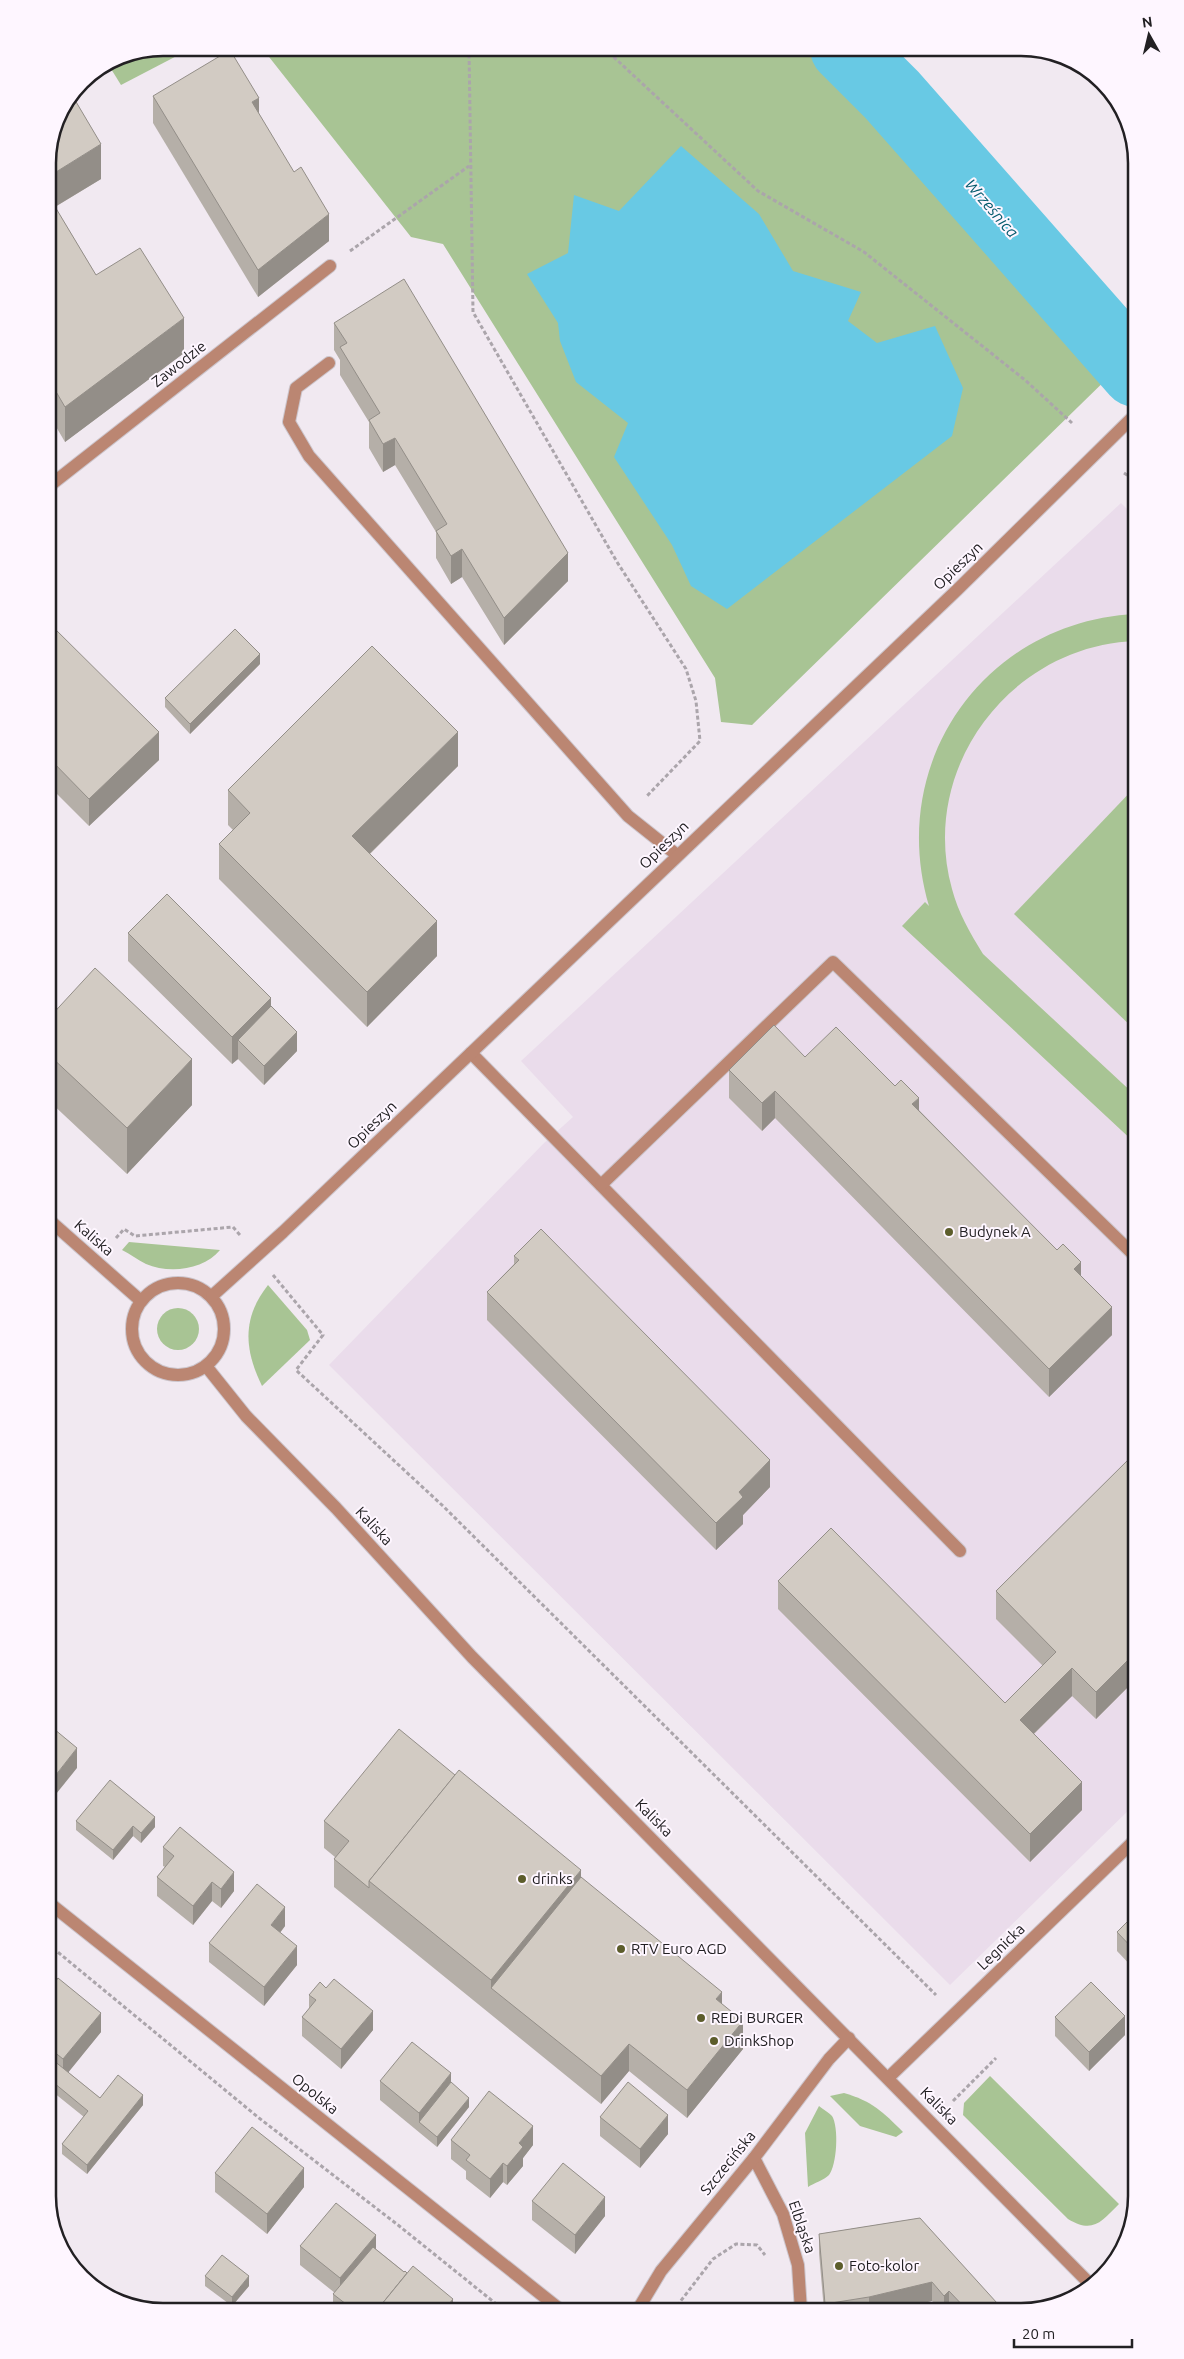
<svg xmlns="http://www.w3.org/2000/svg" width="1184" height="2359" viewBox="0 0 1184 2359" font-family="Ubuntu,sans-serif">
  <rect width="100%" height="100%" fill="#f1e9f1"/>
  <polygon fill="#eadceb" points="1121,503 1136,518 1136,1803 950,1985 329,1365 543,1144 573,1117 521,1061"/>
  <g fill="#a8c494">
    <polygon points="163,48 192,48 121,85 108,64 119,56"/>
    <polygon points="262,48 808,48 1120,366 752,725 721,722 715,678 443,244 411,237"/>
    <path d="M1136,614V641C1012,645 918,767 952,889C958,912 970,933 983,954L1136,1096V1144L902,926L925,902L929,906C886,761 986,621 1136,614Z"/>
    <polygon points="1136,786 1136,1031 1014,914"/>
    <path d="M129,1242L220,1250C204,1270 169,1274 146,1264C138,1260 130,1254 122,1250Z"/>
    <path d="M268,1285L307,1330L310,1340L262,1386C244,1349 242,1318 268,1285Z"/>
    <circle cx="178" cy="1329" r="21"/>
    <path d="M990,2076L1119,2204C1101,2222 1093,2234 1068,2219L963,2115L964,2103Z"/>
    <path d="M844,2093C872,2101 883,2112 903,2132L896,2137L860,2126L830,2096Z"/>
    <path d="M819,2106C823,2109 829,2113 832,2116C839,2127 837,2165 829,2175C824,2180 814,2183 808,2187L805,2133Z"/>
  </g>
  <polygon fill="#68c9e4" points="681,146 759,214 793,271 861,292 848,321 877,343 935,326 963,388 952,436 727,609 691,586 672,545 614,457 628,423 576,382 560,341 558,323 527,274 568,253 574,195 619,211"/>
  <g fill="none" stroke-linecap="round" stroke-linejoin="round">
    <polyline stroke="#68c9e4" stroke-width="70" points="845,48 892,95 1136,372"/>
    <g stroke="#ccc5cc" stroke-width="14">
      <g id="service">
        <polyline points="329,363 296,388 289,422 309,456 628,816 677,855"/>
        <polyline points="471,1053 960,1551"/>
        <polyline points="601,1185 833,962 1136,1257"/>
      </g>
    </g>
    <g stroke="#ccc5cc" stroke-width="14">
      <g id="minor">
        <polyline points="48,487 330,266"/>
        <polyline points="48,1902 562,2311"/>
        <polyline points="888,2078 1136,1839"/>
        <polyline points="754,2158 783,2214 798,2265 801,2311"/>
        <polyline points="637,2311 661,2271 754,2158 829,2059 849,2038"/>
      </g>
    </g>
    <g stroke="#ccc5cc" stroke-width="14">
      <g id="tertiary">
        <polyline points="48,1219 141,1301"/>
        <circle cx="178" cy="1329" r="46"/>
        <polyline points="212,1296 283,1232 957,590 1136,414"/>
        <polyline points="206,1366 246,1416 336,1508 472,1657 1089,2283"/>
      </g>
    </g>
    <g stroke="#aba5ab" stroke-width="3" stroke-dasharray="4 2.5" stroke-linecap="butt">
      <polyline points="469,48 473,312 617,562 686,669 696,701 700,741 646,797"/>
      <polyline points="604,48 758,191 864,252 1025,380 1072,423"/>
      <polyline points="350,251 469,166"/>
      <polyline points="1124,473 1136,481"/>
      <polyline points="116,1238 124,1229 135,1236 233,1227 240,1235"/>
      <polyline points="273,1275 323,1335 296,1370 443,1506 936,1995"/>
      <polyline points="48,1944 259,2118 398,2225 505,2311"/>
      <polyline points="953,2101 996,2058"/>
      <polyline points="673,2311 713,2259 736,2244 757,2245 765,2255"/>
    </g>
    <use href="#service" stroke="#bb8672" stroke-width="12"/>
    <use href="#minor" stroke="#bb8672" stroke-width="12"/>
    <use href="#tertiary" stroke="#bb8672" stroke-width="12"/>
  </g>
  <g fill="#b5afa8">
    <polygon points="153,96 259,114 329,241 258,297 153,123"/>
    <polygon points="48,156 101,179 55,207 96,275 184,353 65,442 48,413"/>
    <polygon points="334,323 568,581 504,645 462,577 451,584 436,558 436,532 395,465 383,472 369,448 369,422 340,375 340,360 334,350"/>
    <polygon points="48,622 159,760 89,826 48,785"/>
    <polygon points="260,664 190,734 165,707 165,698"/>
    <polygon points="458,766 370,854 437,956 367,1027 219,879 219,844 233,830 228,825 228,790"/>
    <polygon points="128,933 271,1006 297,1051 264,1085 238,1059 232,1064 128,961"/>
    <polygon points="48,1019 192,1105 127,1174 48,1100"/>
    <polygon points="805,1057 919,1110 1081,1276 1112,1335 1049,1397 775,1118 762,1131 729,1098 729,1070"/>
    <polygon points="514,1256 770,1487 743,1515 743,1524 716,1550 487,1320 487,1292 514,1264"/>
    <polygon points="1136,1452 1136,1679 1096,1719 1072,1696 1034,1734 1082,1810 1030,1862 778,1609 778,1581 1005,1703 1043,1666 996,1619 996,1591"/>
    <polygon points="76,1821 155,1827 141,1843 133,1836 113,1860 76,1830"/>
    <polygon points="324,1821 581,1877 722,2004 743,2049 687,2118 629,2071 601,2104 334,1887 334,1859 335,1857 324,1848"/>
    <polygon points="163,1847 234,1891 221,1908 212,1901 193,1925 157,1896 157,1877 165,1867 163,1866"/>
    <polygon points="1136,1913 1136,1971 1117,1951 1117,1932"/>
    <polygon points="285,1926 280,1933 297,1965 264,2006 209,1962 209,1943"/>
    <polygon points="48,1991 101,2032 68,2072 100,2098 143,2105 87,2174 62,2154 62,2144 84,2117 48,2088"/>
    <polygon points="309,1995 373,2030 341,2069 302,2036 302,2017 309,2009"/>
    <polygon points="1055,2017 1125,2035 1089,2071 1055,2036"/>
    <polygon points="1136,2060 1136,2075 1134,2072 1134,2062"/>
    <polygon points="380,2081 469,2107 437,2147 380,2100"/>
    <polygon points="600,2117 668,2134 640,2168 600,2136"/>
    <polygon points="451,2140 533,2145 523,2158 523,2166 507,2185 503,2182 490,2198 466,2179 466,2171 451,2159"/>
    <polygon points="215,2173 304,2187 267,2234 215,2192"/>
    <polygon points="532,2201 605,2216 575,2254 532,2220"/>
    <polygon points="920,2218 997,2311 951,2311 949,2310 948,2311 941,2311 932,2301 888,2311 824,2311 819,2253 819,2234"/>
    <polygon points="300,2246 376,2249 453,2311 342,2311 333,2304 333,2294 335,2293 300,2265"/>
    <polygon points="205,2276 249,2286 232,2306 205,2286"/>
  </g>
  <g fill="#938e88">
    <polygon points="259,98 259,126 252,102"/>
    <polygon points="101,144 101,179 48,211 48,177"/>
    <polygon points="329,214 329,241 258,297 258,270"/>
    <polygon points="184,318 184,353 65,442 65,407"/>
    <polygon points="395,438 395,465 383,472 383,444"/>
    <polygon points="462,549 462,577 451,584 451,556"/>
    <polygon points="568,553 568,581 504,645 504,618"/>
    <polygon points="260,654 260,664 190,734 190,724"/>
    <polygon points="159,732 159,760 89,826 89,799"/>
    <polygon points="458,732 458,766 352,871 352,836"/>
    <polygon points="437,921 437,956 367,1027 367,992"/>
    <polygon points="271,998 271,1025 238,1040 238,1059 232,1064 232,1037"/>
    <polygon points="297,1032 297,1051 264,1085 264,1066"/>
    <polygon points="192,1059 192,1105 127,1174 127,1128"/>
    <polygon points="775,1091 775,1118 762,1131 762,1103"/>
    <polygon points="919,1098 919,1125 912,1104"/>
    <polygon points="1081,1262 1081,1290 1074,1269"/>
    <polygon points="1112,1307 1112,1335 1049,1397 1049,1369"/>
    <polygon points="770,1460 770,1487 743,1515 743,1524 716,1550 716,1523 739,1492"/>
    <polygon points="1136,1652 1136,1679 1096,1719 1096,1692"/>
    <polygon points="1072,1668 1072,1696 1020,1747 1020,1720"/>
    <polygon points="77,1748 77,1768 48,1804 48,1785"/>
    <polygon points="1082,1782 1082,1810 1030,1862 1030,1834"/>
    <polygon points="155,1817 155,1827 141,1843 141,1833"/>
    <polygon points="133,1826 133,1836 113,1860 113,1850"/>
    <polygon points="581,1870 581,1905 491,1988 491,1980"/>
    <polygon points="234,1872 234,1891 221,1908 221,1889"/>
    <polygon points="212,1882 212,1901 193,1925 193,1906"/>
    <polygon points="285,1907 285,1926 271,1944 271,1925"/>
    <polygon points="297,1946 297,1965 264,2006 264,1987"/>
    <polygon points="722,1992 722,2019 716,1999"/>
    <polygon points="373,2011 373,2030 341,2069 341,2049"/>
    <polygon points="101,2013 101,2032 63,2079 63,2059"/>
    <polygon points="1125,2016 1125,2035 1089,2071 1089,2052"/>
    <polygon points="743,2021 743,2049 687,2118 687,2090"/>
    <polygon points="629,2044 629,2071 601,2104 601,2076"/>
    <polygon points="451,2073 451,2092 419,2122 419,2113"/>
    <polygon points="143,2095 143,2105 87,2174 87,2165"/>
    <polygon points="50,2097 50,2116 48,2119 48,2100"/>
    <polygon points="469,2098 469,2107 437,2147 437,2137"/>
    <polygon points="668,2115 668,2134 640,2168 640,2149"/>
    <polygon points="533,2126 533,2145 523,2158 523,2166 507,2185 507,2166 519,2143"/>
    <polygon points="503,2163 503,2182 490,2198 490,2179"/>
    <polygon points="304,2168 304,2187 267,2234 267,2214"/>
    <polygon points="605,2197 605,2216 575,2254 575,2235"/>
    <polygon points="376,2235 376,2254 340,2297 340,2278"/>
    <polygon points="249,2276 249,2286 232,2306 232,2297"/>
    <polygon points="932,2282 932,2301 888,2311 869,2311 869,2297"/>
    <polygon points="949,2291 949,2310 948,2311 944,2311 944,2296"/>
    <polygon points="453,2299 453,2311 443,2311"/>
    <polygon points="997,2303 997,2311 989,2311"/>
  </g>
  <g fill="#d2cbc3" stroke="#938e88">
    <polygon points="230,50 259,98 252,102 294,172 301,167 329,214 258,270 153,96"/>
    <polygon points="72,95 101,144 48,177 48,156 56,119"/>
    <polygon points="48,195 96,275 140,248 184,318 65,407 48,378"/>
    <polygon points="404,279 568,553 504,618 462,549 451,556 436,531 447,524 395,438 383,444 369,420 380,413 340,347 347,343 334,323"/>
    <polygon points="48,622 159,732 89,799 48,757"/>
    <polygon points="235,629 260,654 190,724 165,698"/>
    <polygon points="372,646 458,732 352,836 437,921 367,992 219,844 250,813 228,790"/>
    <polygon points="167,894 271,998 232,1037 128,933"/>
    <polygon points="95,968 192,1059 127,1128 48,1054 48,1019"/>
    <polygon points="271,1006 297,1032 264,1066 238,1040"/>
    <polygon points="774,1025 805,1057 836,1027 895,1086 901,1080 919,1098 912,1104 1057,1250 1063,1244 1081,1262 1074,1269 1112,1307 1049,1369 775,1091 762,1103 729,1070"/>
    <polygon points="541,1229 770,1460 739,1492 743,1497 716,1523 487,1292 519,1260 514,1256"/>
    <polygon points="1136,1452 1136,1652 1096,1692 1072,1668 1020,1720 1082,1782 1030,1834 778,1581 831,1528 1005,1703 1056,1652 996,1591"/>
    <polygon points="48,1724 77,1748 48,1785"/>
    <polygon points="399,1729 455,1775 369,1881 369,1888 334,1859 349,1841 324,1821"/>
    <polygon points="459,1770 581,1870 491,1980 369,1881"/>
    <polygon points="110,1780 155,1817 141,1833 133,1826 113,1850 76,1821"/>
    <polygon points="180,1827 234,1872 221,1889 212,1882 193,1906 157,1877 174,1856 163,1847"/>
    <polygon points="581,1877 722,1992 716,1999 743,2021 687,2090 629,2044 601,2076 491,1988"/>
    <polygon points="257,1884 285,1907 271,1925 297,1946 264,1987 209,1943"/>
    <polygon points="1136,1913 1136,1952 1117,1932"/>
    <polygon points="58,1978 101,2013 63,2059 48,2047 48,1991"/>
    <polygon points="334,1979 373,2011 341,2049 302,2017 316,2000 309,1995 320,1982 326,1988"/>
    <polygon points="1091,1982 1125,2016 1089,2052 1055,2017"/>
    <polygon points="412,2042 451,2073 419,2113 380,2081"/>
    <polygon points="48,2056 100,2098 118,2075 143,2095 87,2165 62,2144 88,2111 48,2078"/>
    <polygon points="451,2082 469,2098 437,2137 419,2122"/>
    <polygon points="628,2082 668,2115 640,2149 600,2117"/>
    <polygon points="489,2091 533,2126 519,2143 523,2147 507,2166 503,2163 490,2179 466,2160 470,2155 451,2140"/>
    <polygon points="252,2127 304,2168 267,2214 215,2173"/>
    <polygon points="563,2163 605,2197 575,2235 532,2201"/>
    <polygon points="336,2203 376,2235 340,2278 300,2246"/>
    <polygon points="920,2218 997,2303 989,2311 968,2311 949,2291 944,2296 932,2282 869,2297 825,2304 819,2234"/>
    <polygon points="373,2247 404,2272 405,2271 407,2273 377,2310 377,2311 355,2311 333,2294"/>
    <polygon points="222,2255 249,2276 232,2297 205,2276"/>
    <polygon points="413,2266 453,2299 443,2311 379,2311 377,2310"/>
  </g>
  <g fill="#5c5d2b" stroke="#fef6ff" stroke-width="2">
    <circle cx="949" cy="1232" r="5"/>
    <circle cx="522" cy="1879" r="5"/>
    <circle cx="621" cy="1949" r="5"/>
    <circle cx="701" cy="2018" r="5"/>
    <circle cx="714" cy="2041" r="5"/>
    <circle cx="839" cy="2266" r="5"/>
  </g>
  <g text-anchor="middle" stroke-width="4" stroke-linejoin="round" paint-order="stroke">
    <g font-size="15" fill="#222023" stroke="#fef6ff">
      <text transform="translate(179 364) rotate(-38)" y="5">Zawodzie</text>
      <text transform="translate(958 566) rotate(-44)" y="5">Opieszyn</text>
      <text transform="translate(664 845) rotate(-44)" y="5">Opieszyn</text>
      <text transform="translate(372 1125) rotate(-44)" y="5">Opieszyn</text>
      <text transform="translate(94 1238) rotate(41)" y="5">Kaliska</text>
      <text transform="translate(374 1526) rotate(47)" y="5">Kaliska</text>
      <text transform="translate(654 1818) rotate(45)" y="5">Kaliska</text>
      <text transform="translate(1001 1947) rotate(-44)" y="5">Legnicka</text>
      <text transform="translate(315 2094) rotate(39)" y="5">Opolska</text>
      <text transform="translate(939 2106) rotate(45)" y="5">Kaliska</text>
      <text transform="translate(728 2163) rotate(-51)" y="5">Szczecińska</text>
      <text transform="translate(802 2227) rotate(71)" y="5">Elbląska</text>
    </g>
    <g font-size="15" fill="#222023" stroke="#fef6ff" text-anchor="start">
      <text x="959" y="1237">Budynek A</text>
      <text x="532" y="1884">drinks</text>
      <text x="631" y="1954">RTV Euro AGD</text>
      <text x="711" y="2023">REDi BURGER</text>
      <text x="724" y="2046">DrinkShop</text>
      <text x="849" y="2271">Foto-kolor</text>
    </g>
    <g font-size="16" font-style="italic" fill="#075c6f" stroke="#fef6ff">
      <text transform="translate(992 208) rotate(49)" y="6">Wrześnica</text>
    </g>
  </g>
  <path d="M0 0H1184V2359H0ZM163 56H1021A107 107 0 0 1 1128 163V2196A107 107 0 0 1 1021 2303H163A107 107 0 0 1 56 2196V163A107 107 0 0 1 163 56Z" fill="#fef6ff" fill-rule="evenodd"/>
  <path fill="none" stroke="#222023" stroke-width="2.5" d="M163 56H1021A107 107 0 0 1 1128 163V2196A107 107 0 0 1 1021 2303H163A107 107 0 0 1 56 2196V163A107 107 0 0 1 163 56Z"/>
  <g transform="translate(1149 35) rotate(352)" stroke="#fef6ff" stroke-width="4" paint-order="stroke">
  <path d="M0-4L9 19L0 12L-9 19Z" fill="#222023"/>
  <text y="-8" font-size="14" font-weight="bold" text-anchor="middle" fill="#222023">N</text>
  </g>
  <path d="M1014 2339v8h118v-8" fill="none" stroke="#222023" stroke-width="2.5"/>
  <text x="1022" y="2339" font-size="15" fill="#222023" stroke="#fef6ff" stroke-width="4" paint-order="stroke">20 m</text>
</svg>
